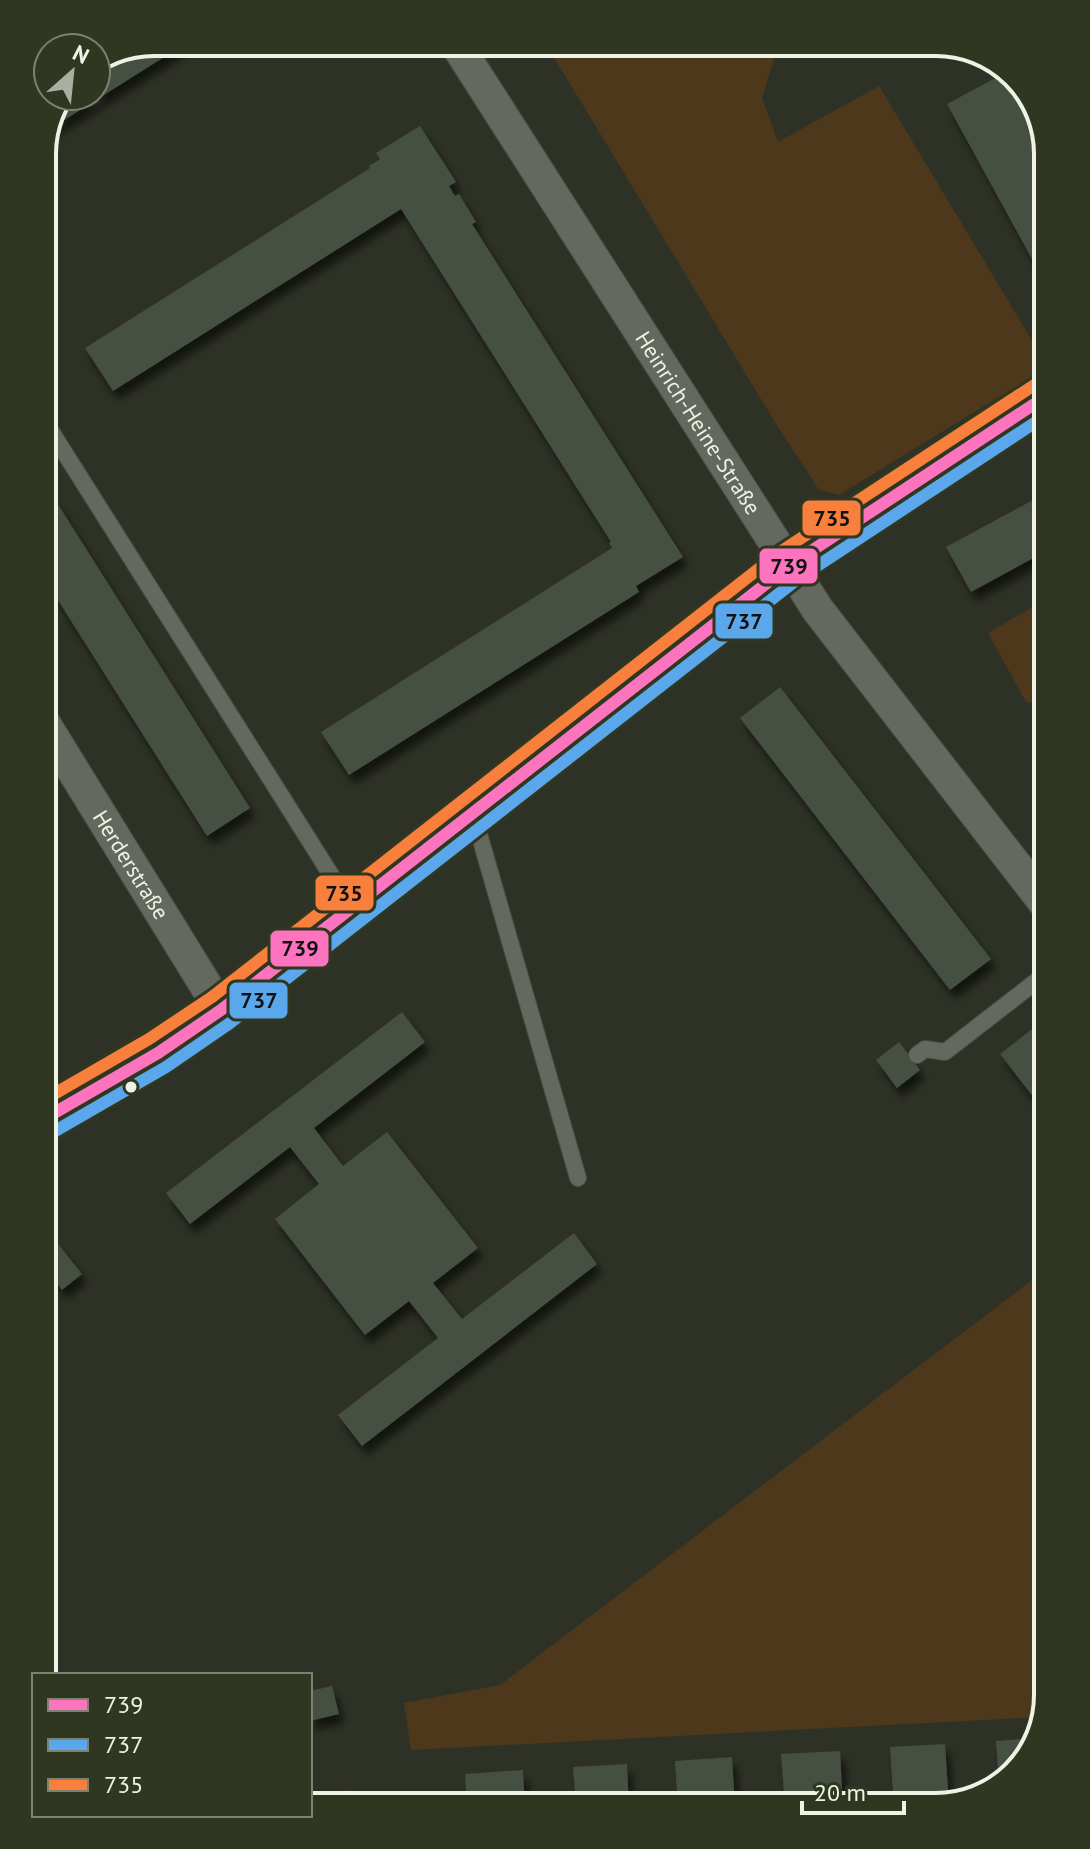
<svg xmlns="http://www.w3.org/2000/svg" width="1090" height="1849" viewBox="0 0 1090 1849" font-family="'PT Sans',sans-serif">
  <defs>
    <filter id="shadow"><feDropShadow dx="5" dy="9" stdDeviation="4" flood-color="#0009"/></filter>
  </defs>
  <rect width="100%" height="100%" fill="#2e3226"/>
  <g fill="#4d381c">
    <polygon points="561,42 779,42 762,98 778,142 879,86 1048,367 839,495 819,490 778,427 555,59"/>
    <polygon points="1048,598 1048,705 1026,702 988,633"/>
    <polygon points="1036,1277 1048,1290 1048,1696 1041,1717 411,1750 404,1703 500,1685"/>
    <polygon points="347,1790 351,1807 310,1807 310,1797"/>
  </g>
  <g fill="#454f42" filter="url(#shadow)">
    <polygon points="154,42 188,42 50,129 65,96 96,96 96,66"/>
    <polygon points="999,76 1004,87 1016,81 1037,105 1041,123 1028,130 1048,166 1048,288 947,104"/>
    <polygon points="420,126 456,182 449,186 455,196 459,194 476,222 472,224 683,557 636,586 639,592 349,775 321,732 612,548 609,543 611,542 401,209 113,391 85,348 370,168 369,166 380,159 376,153"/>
    <polygon points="1048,492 1048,550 971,592 946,547"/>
    <polygon points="54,498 250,808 207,836 42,575 42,505"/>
    <polygon points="780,687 991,959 950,990 740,718"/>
    <polygon points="402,1012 425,1042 314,1128 343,1166 387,1132 478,1248 433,1283 462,1319 574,1233 597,1264 362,1446 338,1415 438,1338 409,1301 365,1335 275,1219 319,1184 290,1147 190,1224 166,1193"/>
    <polygon points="1041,1022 1048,1032 1048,1116 1000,1054"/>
    <polygon points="899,1042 920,1070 897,1088 876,1060"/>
    <polygon points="58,1244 82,1274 62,1290 42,1265 42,1256"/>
    <polygon points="332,1686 339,1714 310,1721 310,1691"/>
    <polygon points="1035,1738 1029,1757 999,1784 996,1741"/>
    <polygon points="945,1744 949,1804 936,1807 894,1807 890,1747"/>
    <polygon points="840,1751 843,1807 785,1807 781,1754"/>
    <polygon points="732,1757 735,1807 678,1807 675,1761"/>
    <polygon points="627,1764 629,1807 576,1807 573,1767"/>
    <polygon points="523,1770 525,1807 467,1807 465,1774"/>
  </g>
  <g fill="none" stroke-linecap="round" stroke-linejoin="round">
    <g stroke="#494d43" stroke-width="18">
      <g id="service">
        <polyline points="42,417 352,908"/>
        <polyline points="473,813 578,1178"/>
        <polyline points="917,1055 925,1049 945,1052 1048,972"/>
      </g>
    </g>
    <g stroke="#494d43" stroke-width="34">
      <g id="minor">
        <path id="s1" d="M455,42L818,610L1048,907"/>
        <path id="s2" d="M42,720L221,1010"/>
        <polyline points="42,1120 158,1053 221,1010 790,565 1048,395"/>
      </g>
    </g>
    <use href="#service" stroke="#65685e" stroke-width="16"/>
    <use href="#minor" stroke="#65685e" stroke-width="32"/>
    <g stroke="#303721" stroke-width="18">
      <polyline id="bus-1" points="42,1120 158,1053 221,1010 790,565 1048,395"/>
    </g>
    <g stroke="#303721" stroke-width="18">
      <polyline id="bus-2" points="50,1134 166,1067 230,1023 799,578 1048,414"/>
    </g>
    <g stroke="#303721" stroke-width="18">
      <polyline id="bus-3" points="42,1101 149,1039 212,997 780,552 1039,382"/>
    </g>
    <use href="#bus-1" stroke="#fc73be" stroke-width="12"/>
    <use href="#bus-2" stroke="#5aa8eb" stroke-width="12"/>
    <use href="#bus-3" stroke="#f8803c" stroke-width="12"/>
  </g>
  <circle fill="#eef3e5" stroke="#303721" stroke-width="3" cx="131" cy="1087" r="7"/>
  <g text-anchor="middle" stroke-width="6" stroke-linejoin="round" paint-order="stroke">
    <g font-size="22" fill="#eef3e5" stroke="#303721">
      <text dy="8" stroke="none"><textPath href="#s1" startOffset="452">Heinrich-Heine-Straße</textPath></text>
      <text dy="8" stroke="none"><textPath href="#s2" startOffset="170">Herderstraße</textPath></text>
    </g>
  </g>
  <path d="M0 0H1090V1849H0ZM154 56H936A98 98 0 0 1 1034 154V1695A98 98 0 0 1 936 1793H154A98 98 0 0 1 56 1695V154A98 98 0 0 1 154 56Z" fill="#303721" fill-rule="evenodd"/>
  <path fill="none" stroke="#eef3e5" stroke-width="4" d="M154 56H936A98 98 0 0 1 1034 154V1695A98 98 0 0 1 936 1793H154A98 98 0 0 1 56 1695V154A98 98 0 0 1 154 56Z"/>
  <g stroke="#303721" stroke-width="3">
    <rect x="801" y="499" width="61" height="38" rx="8" fill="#f8803c"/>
    <rect x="758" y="547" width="61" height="38" rx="8" fill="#fc73be"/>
    <rect x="714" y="602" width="60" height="38" rx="8" fill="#5aa8eb"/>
    <rect x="314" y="874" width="61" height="38" rx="8" fill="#f8803c"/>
    <rect x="269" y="929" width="61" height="39" rx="8" fill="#fc73be"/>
    <rect x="228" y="981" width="61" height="39" rx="8" fill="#5aa8eb"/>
  </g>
  <g font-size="22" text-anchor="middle" font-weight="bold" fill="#111">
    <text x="832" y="526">735</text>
    <text x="789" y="574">739</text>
    <text x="744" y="629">737</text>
    <text x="344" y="901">735</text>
    <text x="300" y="956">739</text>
    <text x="259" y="1008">737</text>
  </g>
  <rect x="32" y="1673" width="280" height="144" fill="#303721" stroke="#7c826f" stroke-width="2"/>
  <rect x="48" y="1699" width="40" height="12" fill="#fc73be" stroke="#7c826f" stroke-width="2"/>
  <text x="104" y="1713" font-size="24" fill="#eef3e5">739</text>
  <rect x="48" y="1739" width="40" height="12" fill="#5aa8eb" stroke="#7c826f" stroke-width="2"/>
  <text x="104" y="1753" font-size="24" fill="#eef3e5">737</text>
  <rect x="48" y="1779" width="40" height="12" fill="#f8803c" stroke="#7c826f" stroke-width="2"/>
  <text x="104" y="1793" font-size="24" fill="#eef3e5">735</text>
  <g transform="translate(72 72) rotate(27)"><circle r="38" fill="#303721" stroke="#7c826f" stroke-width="2"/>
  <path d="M0-6L14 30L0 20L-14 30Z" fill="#abafa2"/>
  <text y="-12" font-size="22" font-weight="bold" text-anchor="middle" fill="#eef3e5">N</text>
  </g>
  <path d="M802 1801v12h102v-12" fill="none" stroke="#eef3e5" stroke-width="4"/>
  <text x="814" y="1801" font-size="24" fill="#eef3e5" stroke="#303721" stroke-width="6" paint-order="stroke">20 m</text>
</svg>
